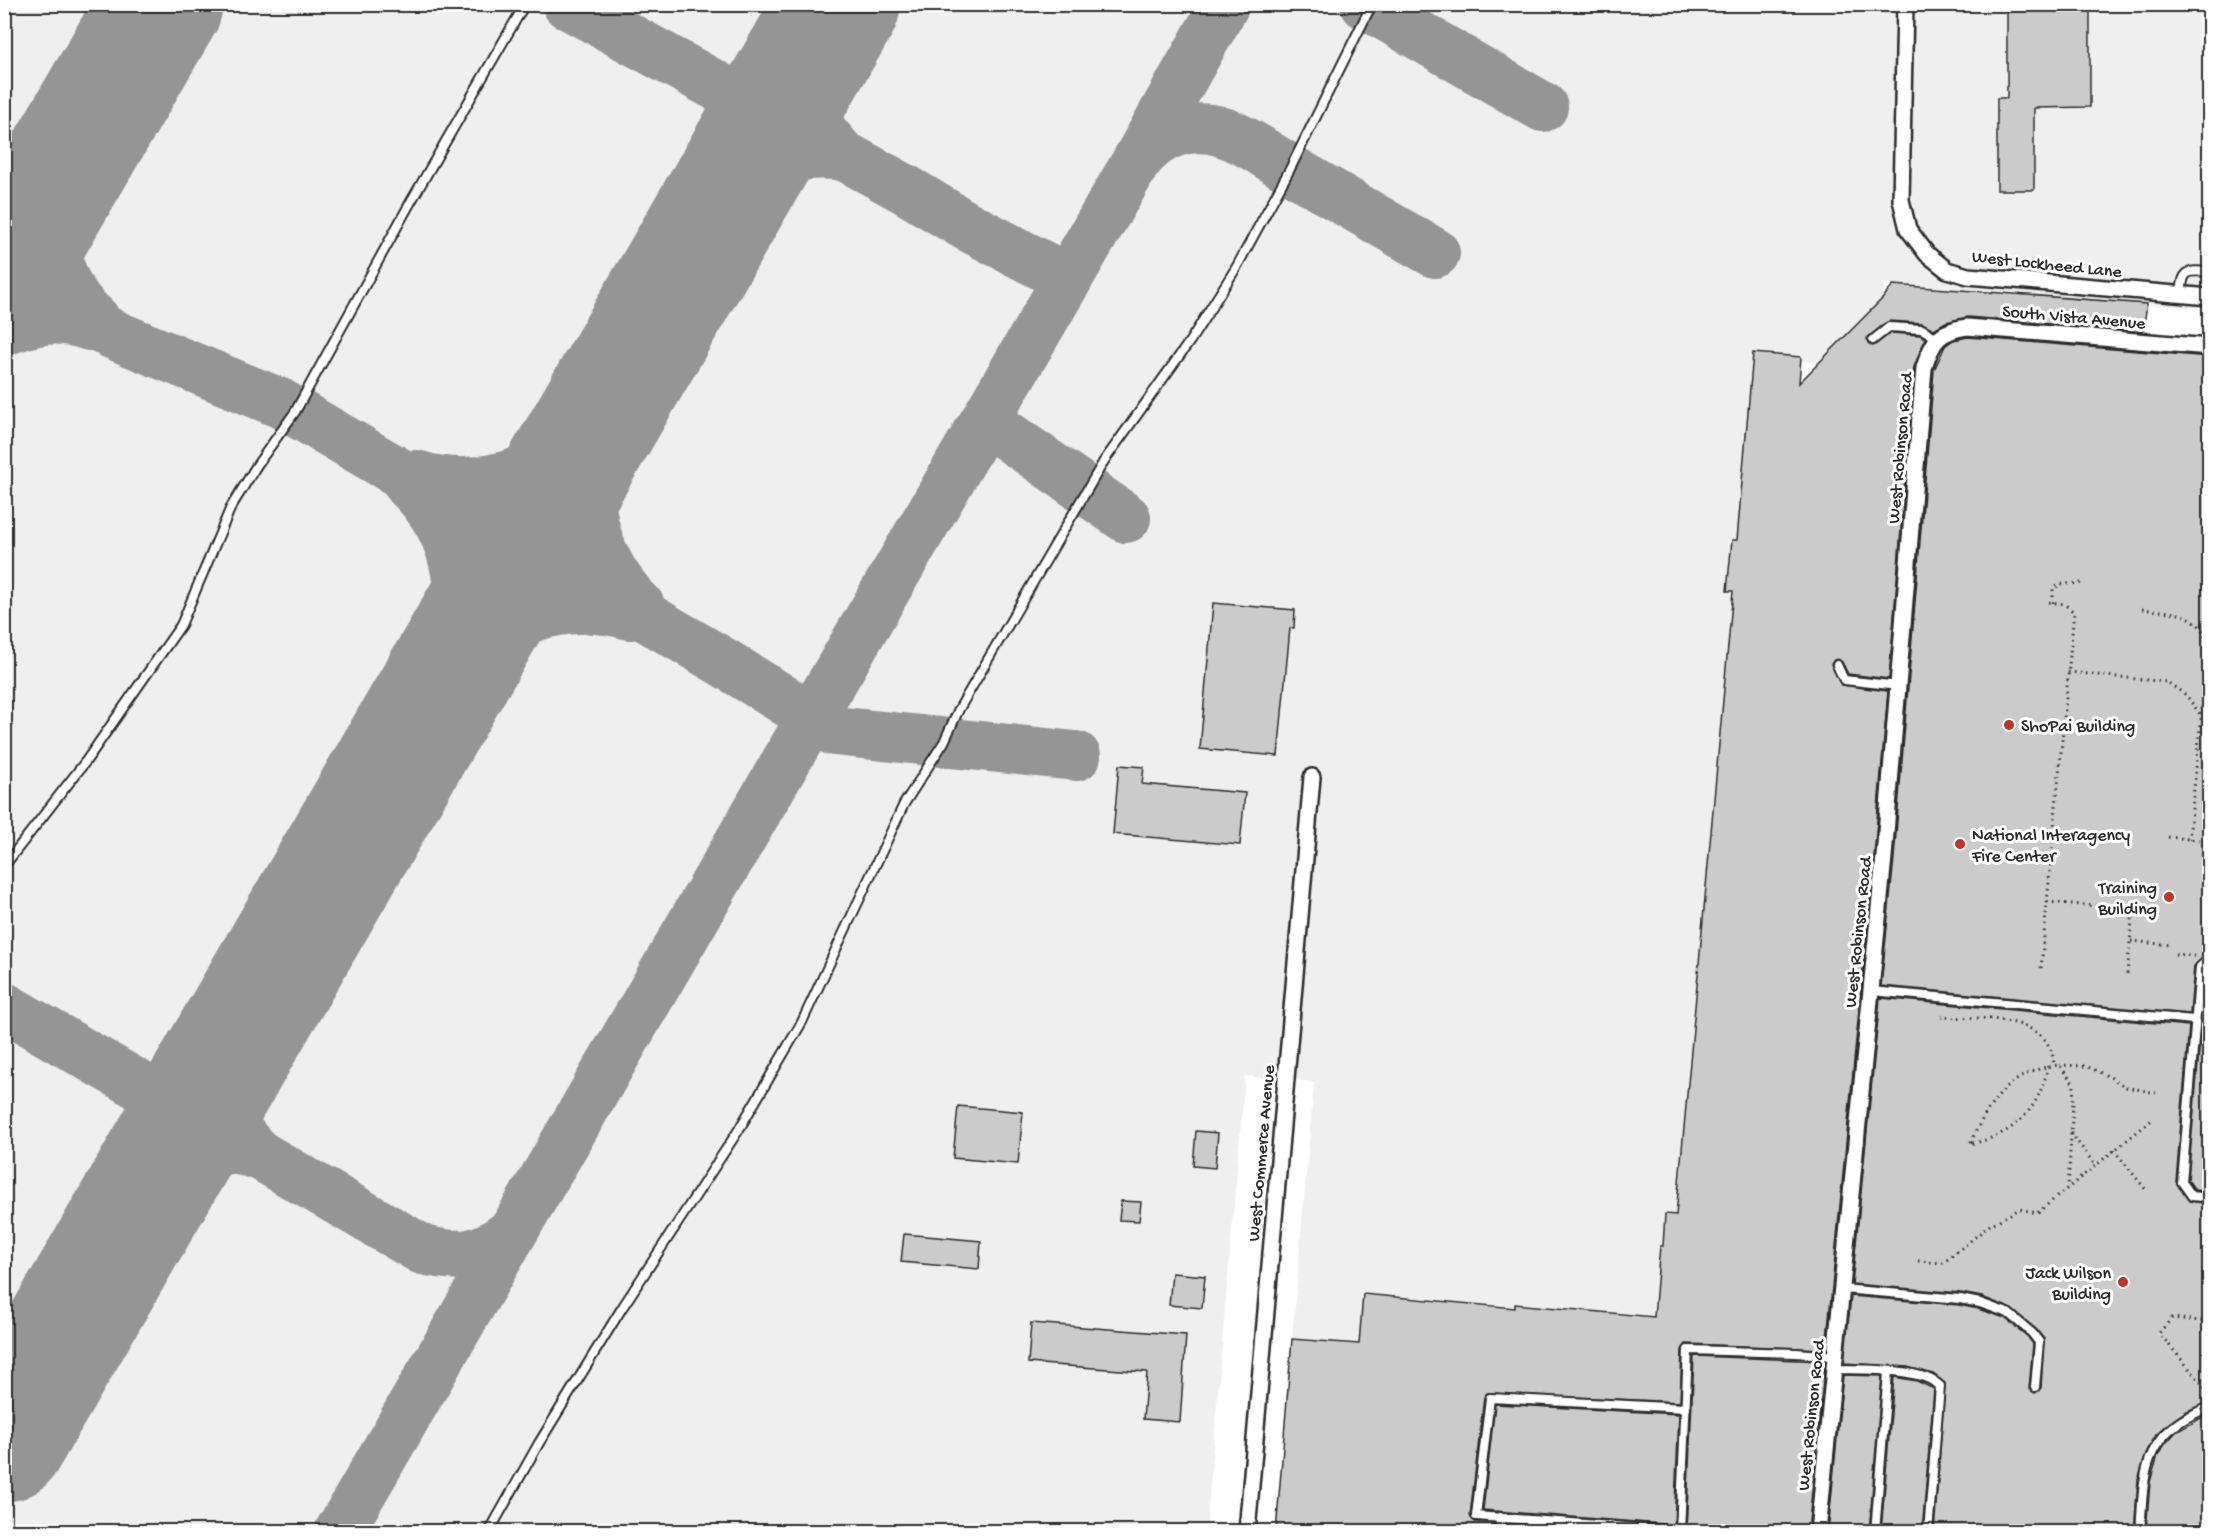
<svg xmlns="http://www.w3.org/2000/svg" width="2214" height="1536" viewBox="0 0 2214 1536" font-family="'Gochi Hand',sans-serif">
  <rect width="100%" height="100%" fill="#fff"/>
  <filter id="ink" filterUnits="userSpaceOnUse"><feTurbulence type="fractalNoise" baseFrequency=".0167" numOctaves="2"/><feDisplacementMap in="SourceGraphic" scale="12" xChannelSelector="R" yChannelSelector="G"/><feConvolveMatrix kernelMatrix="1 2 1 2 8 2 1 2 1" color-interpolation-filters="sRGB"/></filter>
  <g filter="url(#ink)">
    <polygon fill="#efefef" points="5,5 2209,5 2209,309 1885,284 1883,298 1819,363 1754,356 1699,985 1666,1322 1364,1294 1359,1344 1292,1339 1314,1082 1245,1076 1206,1531 5,1532"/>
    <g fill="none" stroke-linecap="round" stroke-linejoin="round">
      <g stroke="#959595" stroke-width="50">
        <polyline points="567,4 905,189 965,225 1068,279"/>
        <polyline points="1365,4 1543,107"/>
        <path d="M823,32C816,60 803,95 817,123C824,135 834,145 843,156"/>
        <path d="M1138,159C1157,136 1181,125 1211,129C1240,134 1267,156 1292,170C1340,198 1387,226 1435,253"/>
        <path d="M67,167C51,224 45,276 95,319"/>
        <polyline points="4,195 47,174 74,154"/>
        <path d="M728,195C766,164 794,149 844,156"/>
        <polyline points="4,272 112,334 280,403 723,662 834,731 1076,756"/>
        <path d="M4,331C36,319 57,315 90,326"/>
        <path d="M598,420C595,435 590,451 590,466C587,521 600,566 640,606"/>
        <polyline points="976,434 991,428 1002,432 1126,518"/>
        <path d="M416,475C464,491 521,478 563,451C576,443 587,430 598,420"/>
        <path d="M408,484C466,539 465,605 449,677"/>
        <path d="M449,677C458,668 467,656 478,647C523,613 574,600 630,615"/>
        <path d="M4,1007L423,1250C461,1259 481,1257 512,1232"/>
        <path d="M240,1035C223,1086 215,1112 257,1153"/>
        <path d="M146,1197C183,1157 202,1138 259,1155"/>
        <polyline points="339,1532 821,701 1136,162 1225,4"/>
      </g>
      <g stroke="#959595" stroke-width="123">
        <polyline points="4,272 161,4"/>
        <polyline points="4,1440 839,4"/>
      </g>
    </g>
    <g fill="#cbcbcb" stroke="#2b2b2b" stroke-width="1.5">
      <polygon points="2007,4 2090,4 2090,107 2034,108 2034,190 1997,190 1997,98 2007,98"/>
      <polygon points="1893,285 2147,304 2143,332 1968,317 1946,322 1934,329 1922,323 1889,321 1867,338 1868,343 1873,346 1891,333 1920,335 1926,338 1914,367 1889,679 1848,674 1842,662 1838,659 1834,660 1831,664 1841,685 1888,691 1874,856 1826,1349 1686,1344 1682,1350 1680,1402 1487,1393 1484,1397 1470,1516 1475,1522 1494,1523 1493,1532 1276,1532 1292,1339 1359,1344 1363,1294 1515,1308 1515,1304 1654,1317 1660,1246 1663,1246 1665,1214 1676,1215 1733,591 1727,591 1732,540 1737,540 1753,353 1801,357 1799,383 1883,298"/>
      <polygon points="1968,337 2210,357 2210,952 2194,966 2190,1014 1881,986 1894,858 1934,370 1945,346 1953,340"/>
      <polygon points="1213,603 1295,610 1294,628 1290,628 1278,756 1200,749"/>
      <polygon points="1119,765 1144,767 1142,784 1245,793 1240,845 1113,834"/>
      <polygon points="2210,967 2210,1192 2195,1190 2188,1180 2206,970"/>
      <polygon points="1880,998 2189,1026 2176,1182 2189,1201 2210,1204 2210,1401 2185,1412 2169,1423 2156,1435 2148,1449 2138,1480 2134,1532 1934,1532 1945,1383 1933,1374 1907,1367 1844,1363 1851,1296 1959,1305 1978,1309 2005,1318 2028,1337 2033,1344 2029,1389 2035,1393 2041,1388 2044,1339 2036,1329 2010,1308 1982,1297 1961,1293 1852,1284"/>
      <polygon points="958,1106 1023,1112 1018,1164 953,1158"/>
      <polygon points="1196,1131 1218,1133 1215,1168 1193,1166"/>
      <polygon points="1121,1201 1141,1202 1139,1221 1119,1220"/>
      <polygon points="904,1234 981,1241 979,1269 901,1262"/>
      <polygon points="1172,1273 1205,1276 1202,1308 1169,1305"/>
      <polygon points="1031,1323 1186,1335 1180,1422 1143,1419 1147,1372 1028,1363"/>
      <polygon points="1694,1356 1825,1361 1808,1532 1686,1532"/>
      <polygon points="1843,1375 1882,1376 1869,1532 1828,1532"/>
      <polygon points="1894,1377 1917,1381 1934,1389 1922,1532 1881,1532"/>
      <polygon points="1495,1404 1679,1414 1674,1525 1483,1510"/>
      <polygon points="2210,1413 2210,1532 2146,1532 2150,1482 2158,1455 2166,1443 2176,1432"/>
      <polygon points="1506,1524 1605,1532 1505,1532"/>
    </g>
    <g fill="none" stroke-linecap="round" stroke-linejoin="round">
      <g stroke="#2b2b2b" stroke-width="12">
        <g id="service">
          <path d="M2181,295C2183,270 2186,270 2210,272"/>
          <polyline points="1873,340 1889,327 1922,329 1937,338"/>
          <polyline points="1837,665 1844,680 1899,686"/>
          <polyline points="4,866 86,761 181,625 231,507 257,465 295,412 409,205 525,4"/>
          <polyline points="2210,958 2200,967 2182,1182 2192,1196 2210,1198"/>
          <polyline points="1871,991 2194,1020"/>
          <polyline points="1842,1289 1960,1299 1980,1303 2008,1313 2032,1333 2039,1342 2035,1387"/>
          <path d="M1834,1369C1863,1370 1920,1367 1940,1386L1928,1532"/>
          <polyline points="1680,1531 1476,1516 1490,1398 1686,1408"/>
          <polyline points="489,1532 539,1443 622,1308 738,1131 802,1022 904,804 944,742 959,709 1104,461 1190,341 1236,268 1290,169 1372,4"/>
          <polyline points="1499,1532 1500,1517"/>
          <polyline points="1680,1532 1688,1350 1796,1353 1836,1356"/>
          <polyline points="1875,1532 1888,1372"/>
          <path d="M2140,1532C2144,1484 2140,1443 2188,1417C2195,1414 2202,1409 2210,1407"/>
        </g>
      </g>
      <g stroke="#2b2b2b" stroke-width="20">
        <g id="minor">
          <polyline points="1905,4 1901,200 1908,229 1927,254 1947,270 1968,276 2210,297"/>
          <polyline points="1247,1532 1312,777"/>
          <path d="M1818,1532L1884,857L1924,368C1932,341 1939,331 1967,327L2210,347"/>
        </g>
      </g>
      <g stroke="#2b2b2b" stroke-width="3" stroke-dasharray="1.5 4.5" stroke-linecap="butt">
        <polyline points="2053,603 2053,589 2061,584 2084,583"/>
        <path d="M2142,609C2172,613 2203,610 2208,648L2189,839"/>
        <polyline points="2068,672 2167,682 2186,695 2200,714"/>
        <polyline points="2168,837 2208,841"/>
        <polyline points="2047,902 2133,909 2127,975"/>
        <polyline points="2131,941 2171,945"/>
        <polyline points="2175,954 2194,956"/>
        <polyline points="2041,968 2074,612 2064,604 2048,602"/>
        <path d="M1941,1017C1979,1019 2052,1012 2054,1066"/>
        <polyline points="2059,1065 2086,1066 2110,1077 2126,1087 2156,1093"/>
        <path d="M2048,1066C2039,1111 2014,1135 1970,1144C1988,1103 2011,1070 2059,1065L2074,1084L2068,1188"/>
        <polyline points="2071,1133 2095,1165"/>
        <polyline points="2114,1150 2146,1190"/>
        <polyline points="1918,1261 1943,1263 1990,1225 2020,1209 2037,1213 2153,1119"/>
        <polyline points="2209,1392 2159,1333 2172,1318 2210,1322"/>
      </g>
      <use href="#service" stroke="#fff" stroke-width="8"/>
      <use href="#minor" stroke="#fff" stroke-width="15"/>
    </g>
  </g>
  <g fill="#c8321e" stroke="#fff" stroke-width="2">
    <circle cx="2009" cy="725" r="6"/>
    <circle cx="1960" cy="844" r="6"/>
    <circle cx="2169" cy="897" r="6"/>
    <circle cx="2123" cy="1282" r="6"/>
  </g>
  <g text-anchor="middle" stroke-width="6" stroke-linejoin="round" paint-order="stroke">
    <g font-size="18" fill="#2b2b2b" stroke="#fff">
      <text transform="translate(2047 263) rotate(6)" y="6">West Lockheed Lane</text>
      <text transform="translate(2074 316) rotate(5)" y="6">South Vista Avenue</text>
      <text transform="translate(1899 448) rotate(-85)" y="6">West Robinson Road</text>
      <text transform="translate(1857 932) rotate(-84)" y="6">West Robinson Road</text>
      <text transform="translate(1260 1153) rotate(-85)" y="6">West Commerce Avenue</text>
      <text transform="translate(1810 1415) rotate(-84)" y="6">West Robinson Road</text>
    </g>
    <g font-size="18" fill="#2b2b2b" stroke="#fff" text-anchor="start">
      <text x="2021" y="731">ShoPai Building</text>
      <text x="1972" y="840">National Interagency<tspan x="1972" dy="21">Fire Center</tspan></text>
      <text x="2157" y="893" text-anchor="end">Training<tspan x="2157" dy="21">Building</tspan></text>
      <text x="2111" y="1278" text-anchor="end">Jack Wilson<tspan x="2111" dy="21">Building</tspan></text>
    </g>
  </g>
  <rect width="2214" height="1536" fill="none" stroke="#fff" stroke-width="24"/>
  <rect x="12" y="12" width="2190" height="1512" fill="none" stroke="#2b2b2b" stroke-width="2" filter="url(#ink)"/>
</svg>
